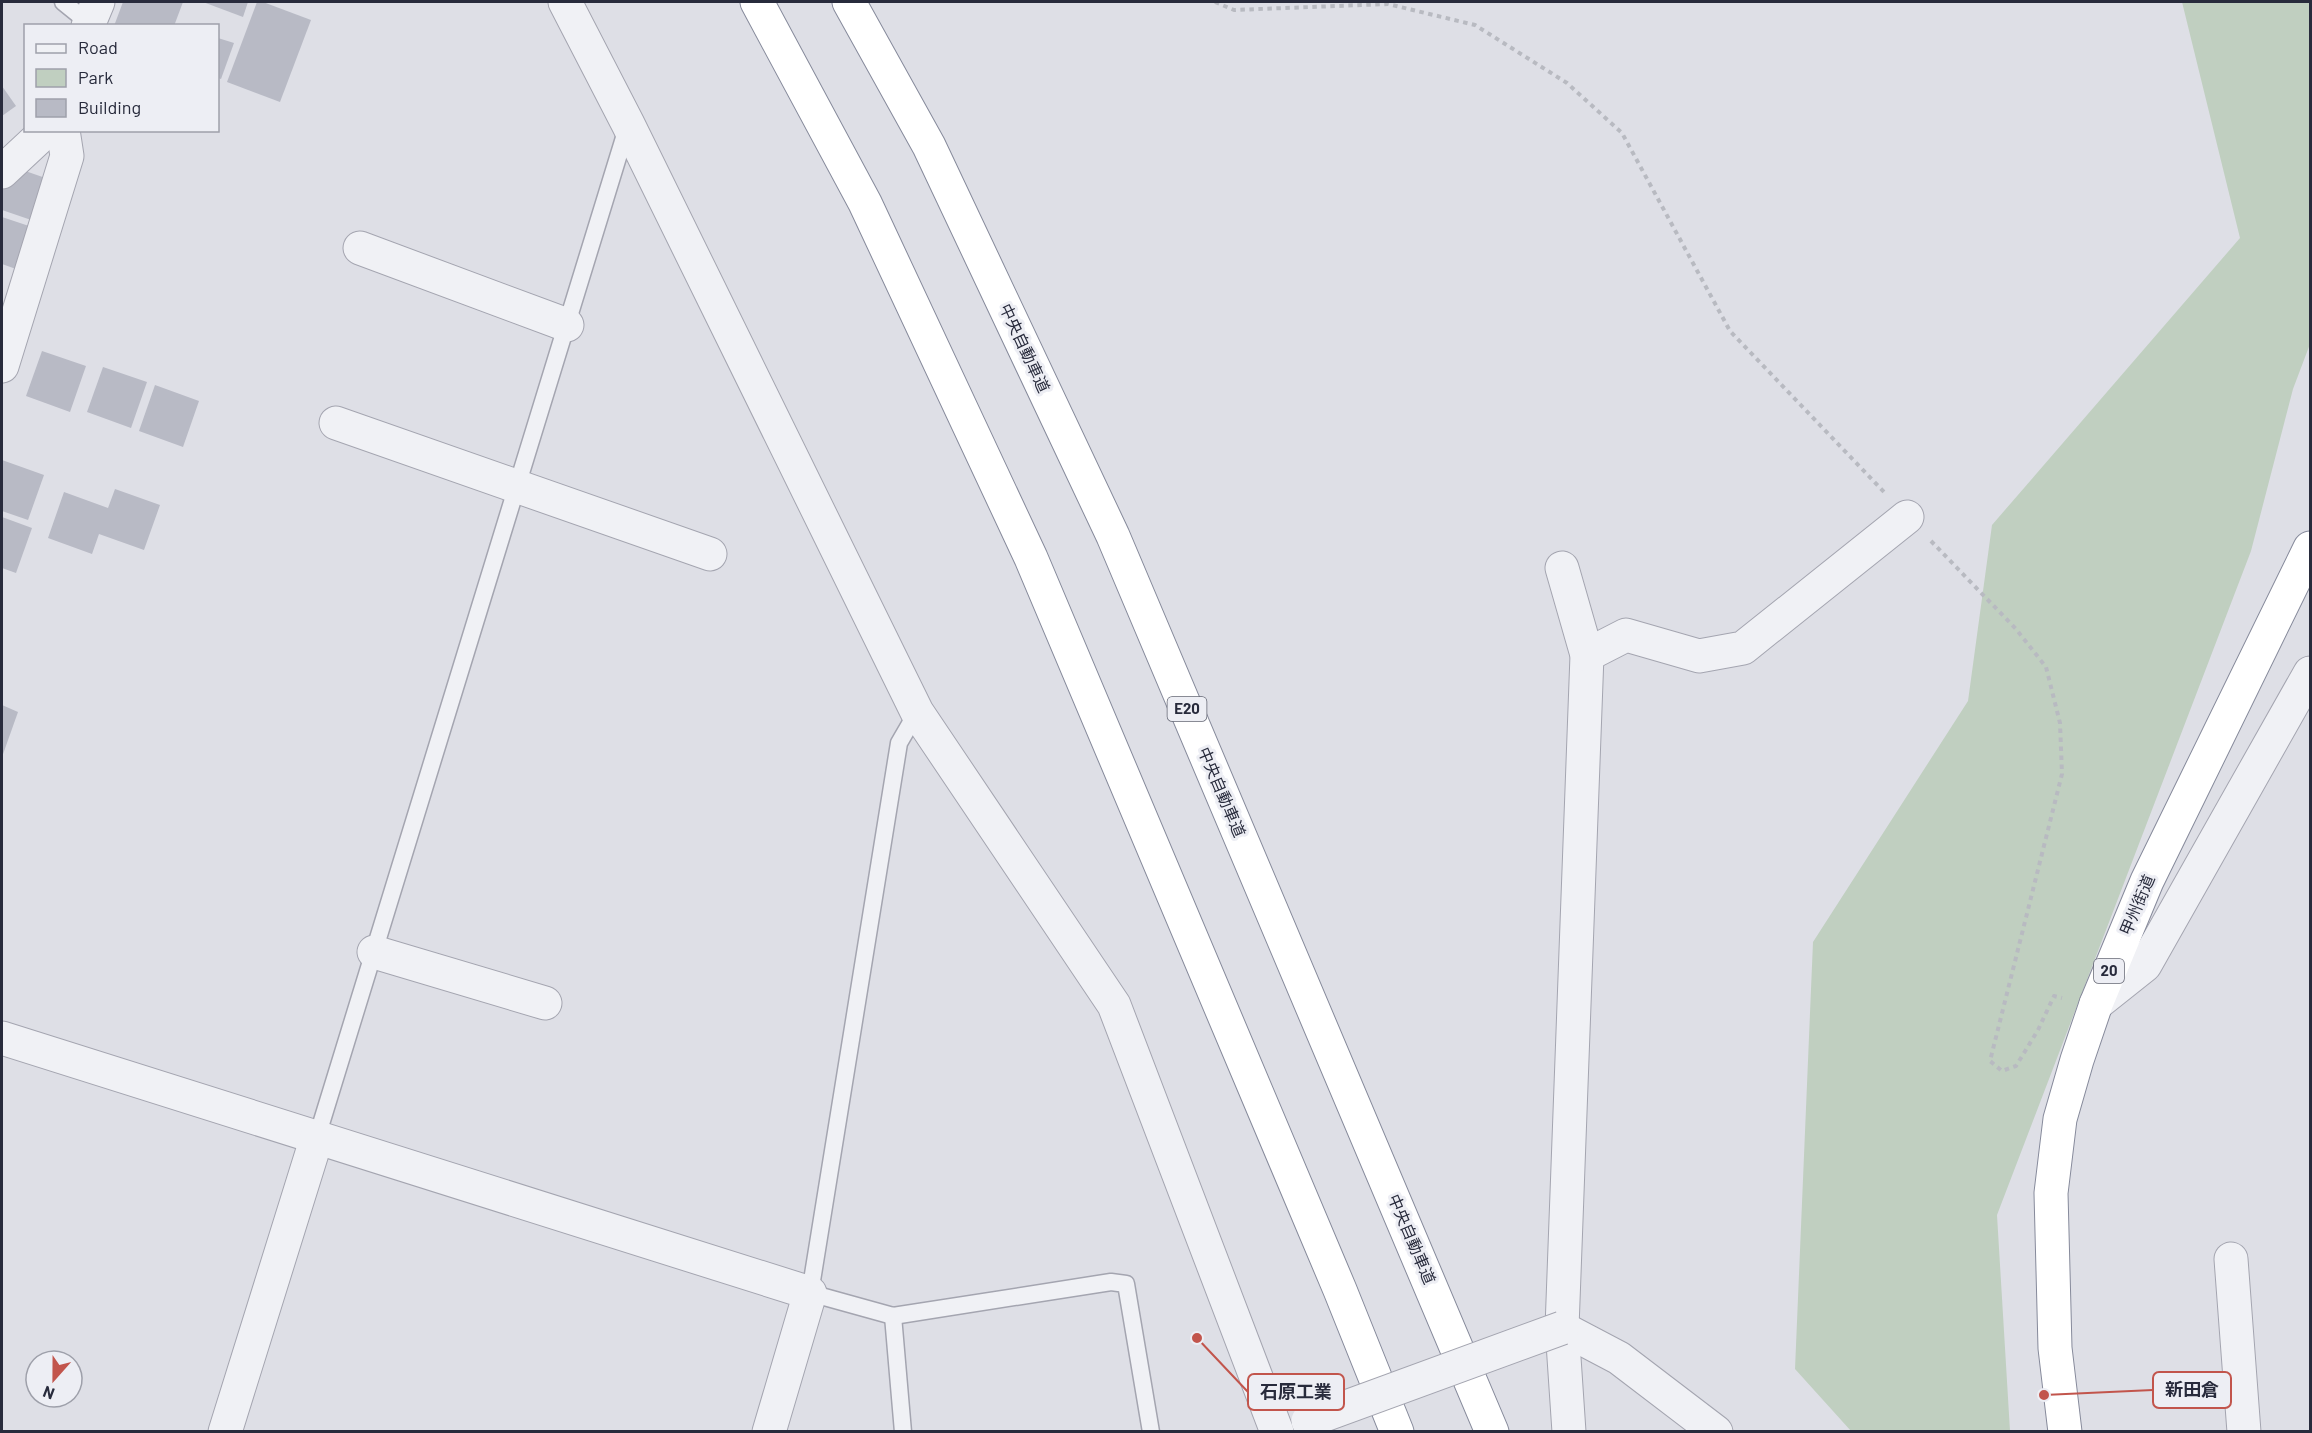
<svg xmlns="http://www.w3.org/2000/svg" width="2312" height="1433" viewBox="0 0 2312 1433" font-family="Barlow,'Noto Sans JP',sans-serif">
  <rect width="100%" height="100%" fill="#dedfe6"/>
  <polygon fill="#c0cfc0" points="2182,2 2310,2 2310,344 2293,389 2251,551 1997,1215 2010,1431 1851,1431 1795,1369 1813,942 1968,701 1992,525 2240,238"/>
  <g fill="#b8bac5">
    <polygon points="123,2 183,2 174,26 114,26"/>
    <polygon points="203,2 248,2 243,17"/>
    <polygon points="257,2 263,2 311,20 280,102 227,82"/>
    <polygon points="218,38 234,43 221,79 218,78"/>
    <polygon points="2,86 16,106 2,116"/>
    <polygon points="11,166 54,181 40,223 2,210 2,193"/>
    <polygon points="2,217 44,231 30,274 2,264"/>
    <polygon points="42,351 86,366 70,412 26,396"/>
    <polygon points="103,367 147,382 131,428 87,412"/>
    <polygon points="155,385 199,401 183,447 139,431"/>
    <polygon points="2,460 44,475 28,520 2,511"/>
    <polygon points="115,489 160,505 144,550 99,534 92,554 48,538 64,492 108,508"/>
    <polygon points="2,517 32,528 16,573 2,568"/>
    <polygon points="2,705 18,712 2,757"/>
  </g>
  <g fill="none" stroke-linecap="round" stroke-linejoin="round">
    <g stroke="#a4a5b0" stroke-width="19">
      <g id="lane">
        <polyline points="63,2 89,23"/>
        <polyline points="917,712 899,743 810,1293 893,1316 1111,1282 1126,1284 1151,1432"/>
        <polyline points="317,1137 627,128"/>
        <polyline points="893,1316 903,1432"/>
      </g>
    </g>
    <g stroke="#a4a5b0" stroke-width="35">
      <g id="street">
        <polyline points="565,2 628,124 917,712 1114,1005 1277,1432"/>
        <polyline points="88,26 98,2"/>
        <polyline points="2,172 47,130"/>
        <polyline points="360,248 567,325"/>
        <polyline points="2,366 67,156 63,130"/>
        <polyline points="336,423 710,554"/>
        <polyline points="1562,568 1587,655 1562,1328 1569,1432"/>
        <polyline points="1587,655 1626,635 1699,656 1743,648 1907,517"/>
        <polyline points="374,952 545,1003"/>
        <polyline points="2096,1004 2145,965 2310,673"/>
        <polyline points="2,1038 810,1293 769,1432"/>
        <polyline points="2231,1259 2244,1432"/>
        <polyline points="1562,1328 1619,1358 1716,1432"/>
        <polyline points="225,1432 317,1137"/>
      </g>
    </g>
    <g stroke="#868a9b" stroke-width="35">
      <g id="highway">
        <polyline points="757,2 865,203 1031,558 1340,1290 1397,1432"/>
        <polyline points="849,2 929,146 1113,536 1492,1432"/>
        <polyline points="2065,1432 2055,1348 2051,1193 2060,1119 2077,1060 2096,1004 2147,881 2310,548"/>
      </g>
    </g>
    <g stroke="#b8bac1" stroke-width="4" stroke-dasharray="4.5 4.5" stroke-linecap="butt">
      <polyline points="1215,2 1234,10 1388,4 1475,25 1567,83 1622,133 1730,331 1884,492"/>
      <polyline points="1931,541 2016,629 2046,667 2060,723 2062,774 1990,1061 2002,1071 2016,1066 2038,1030 2054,996 2062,998"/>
    </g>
    <use href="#lane" stroke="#f0f1f5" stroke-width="16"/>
    <use href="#street" stroke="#f0f1f5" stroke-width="33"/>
    <use href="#highway" stroke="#fff" stroke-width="33"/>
    <g stroke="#a4a5b0" stroke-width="35" stroke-linecap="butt">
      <polyline id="street-bridge" points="1308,1421 1562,1328"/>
    </g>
    <use href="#street-bridge" stroke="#f0f1f5" stroke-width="33"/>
  </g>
  <g text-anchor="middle" stroke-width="6" stroke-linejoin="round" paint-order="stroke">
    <g fill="#edeef4" stroke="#636673" stroke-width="1.5">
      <rect x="1167.5" y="697" width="39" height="24" rx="4.5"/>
      <rect x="2094" y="959" width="30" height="24" rx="4.5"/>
    </g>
    <g font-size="15" font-weight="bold" fill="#282b3c">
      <text x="1187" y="714">E20</text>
      <text x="2109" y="976">20</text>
    </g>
    <g font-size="16" fill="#282b3c" stroke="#edeef4">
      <text transform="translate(1025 348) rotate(65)" y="6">中央自動車道</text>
      <text transform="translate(1222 792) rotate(67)" y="6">中央自動車道</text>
      <text transform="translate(2137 905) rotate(-67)" y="6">甲州街道</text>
      <text transform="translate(1412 1239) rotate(67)" y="6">中央自動車道</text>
    </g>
  </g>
  <path fill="none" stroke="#c2554c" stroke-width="2" d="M2044 1395L2153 1390M1197 1338L1248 1392"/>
  <g fill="#c2554c" stroke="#edeef4" stroke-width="2">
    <circle cx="2044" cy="1395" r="6"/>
    <circle cx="1197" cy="1338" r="6"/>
  </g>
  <g fill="#edeef4" stroke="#c2554c" stroke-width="2">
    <rect x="2153" y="1372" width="78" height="36" rx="6"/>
    <rect x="1248" y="1374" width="96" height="36" rx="6"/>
  </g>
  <g font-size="18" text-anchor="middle" font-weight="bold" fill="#282b3c">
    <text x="2192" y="1396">新田倉</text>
    <text x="1296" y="1398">石原工業</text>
  </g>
  <rect width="2312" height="1433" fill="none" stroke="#282b3c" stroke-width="6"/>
  <rect x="24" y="24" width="195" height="108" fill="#edeef4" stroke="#9ea0aa" stroke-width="1.5"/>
  <rect x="36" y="44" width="30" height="9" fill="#f0f1f5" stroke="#9ea0aa" stroke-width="1.5"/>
  <text x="78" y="54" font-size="18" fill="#282b3c">Road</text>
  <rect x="36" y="69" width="30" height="18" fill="#c0cfc0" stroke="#9ea0aa" stroke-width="1.5"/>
  <text x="78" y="84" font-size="18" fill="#282b3c">Park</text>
  <rect x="36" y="99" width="30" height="18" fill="#b8bac5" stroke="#9ea0aa" stroke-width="1.5"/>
  <text x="78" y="114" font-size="18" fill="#282b3c">Building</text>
  <g transform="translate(54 1379) rotate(201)"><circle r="28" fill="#edeef4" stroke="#9ea0aa" stroke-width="1.5"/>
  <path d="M0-4.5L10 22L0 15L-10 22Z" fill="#c2554c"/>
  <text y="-9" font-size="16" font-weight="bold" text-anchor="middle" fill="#282b3c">N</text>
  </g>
</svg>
